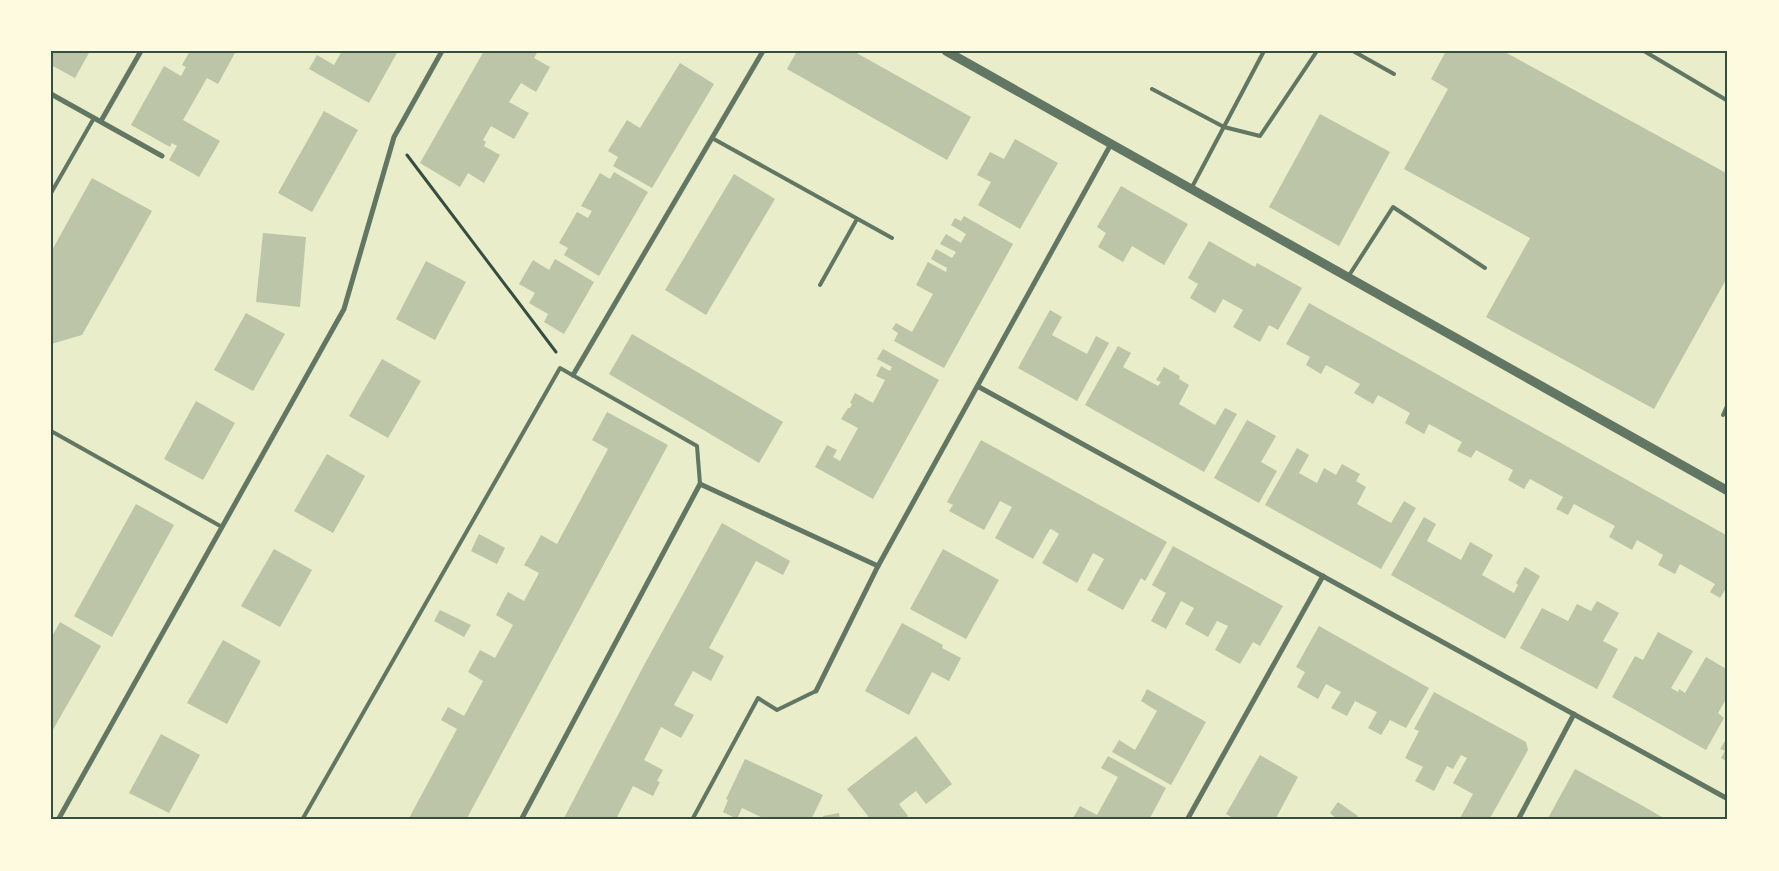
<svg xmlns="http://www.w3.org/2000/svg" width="1779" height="871" viewBox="0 0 1779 871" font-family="'Golos Text',sans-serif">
  <rect width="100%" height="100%" fill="#e9edc9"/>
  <g fill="#bcc5a7">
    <polygon points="51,51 90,51 75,78 51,65"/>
    <polygon points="190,51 236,51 218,84 207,78 183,120 220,141 199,177 169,160 177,146 172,143 170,147 131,125 164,66 181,76 186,67 182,65"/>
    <polygon points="342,51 398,51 369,103 309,69 317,55 334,65"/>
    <polygon points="484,51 538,51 534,58 550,67 536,92 521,83 509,102 529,113 514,139 491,126 483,140 486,142 484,146 500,155 484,183 468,173 460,187 420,163"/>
    <polygon points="797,51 853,51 971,117 947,160 787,69"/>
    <polygon points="1446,51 1503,51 1728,174 1728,276 1654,409 1486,317 1530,238 1404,169 1448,89 1431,79"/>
    <polygon points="680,63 714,84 652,188 613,166 618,157 608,151 627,120 640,128"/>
    <polygon points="324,111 358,130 312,212 278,193"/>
    <polygon points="1320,114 1390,152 1339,246 1269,207"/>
    <polygon points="1015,139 1058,163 1020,229 978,205 991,182 977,175 990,152 1004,159"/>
    <polygon points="614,172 648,192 599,276 564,255 568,248 559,243 577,212 588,218 592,211 581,206 600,173 610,179"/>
    <polygon points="734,174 775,199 706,315 665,290"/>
    <polygon points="92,178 152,211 82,335 51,344 51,252"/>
    <polygon points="1121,186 1188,224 1164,265 1132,246 1123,262 1098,247 1106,233 1097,227"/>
    <polygon points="964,216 1013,244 944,368 894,341 898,333 892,329 896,323 912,332 933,294 916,285 928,262 946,272 947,268 931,259 936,249 952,258 956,252 940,244 946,234 961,243 966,234 951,225 955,218 961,221"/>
    <polygon points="263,233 306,237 300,307 256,302"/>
    <polygon points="1209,241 1255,267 1257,263 1302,288 1278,330 1269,325 1260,342 1233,327 1243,310 1223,299 1215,313 1190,298 1198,284 1188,278"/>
    <polygon points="555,259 594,282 564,334 544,322 548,314 529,303 535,293 519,284 533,260 549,270"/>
    <polygon points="426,261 466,282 435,340 396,319"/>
    <polygon points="1309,303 1728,536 1728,592 1725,590 1720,598 1710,592 1715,584 1680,564 1675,574 1658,565 1663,555 1637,540 1632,550 1609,537 1615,526 1574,504 1568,515 1556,509 1563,497 1530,479 1524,489 1508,480 1513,470 1476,450 1471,458 1457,451 1462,442 1429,424 1424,434 1405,423 1410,413 1378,395 1373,404 1354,393 1360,384 1326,365 1321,374 1306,365 1310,357 1286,344"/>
    <polygon points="1050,310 1062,317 1052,335 1087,354 1096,336 1109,343 1077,401 1018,368"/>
    <polygon points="246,313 285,334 253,391 214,370"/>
    <polygon points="632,334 783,422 759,463 609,374"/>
    <polygon points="1118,346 1131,353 1123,367 1158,386 1161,382 1156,380 1164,367 1180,376 1179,379 1189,385 1179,404 1215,425 1225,408 1237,414 1204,472 1085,405"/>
    <polygon points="883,349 939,380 873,499 815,467 827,445 837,450 833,457 840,461 858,428 841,419 848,408 850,408 852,404 850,403 855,393 873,403 885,380 876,376 881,366 890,371 892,367 877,359"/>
    <polygon points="382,359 421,381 388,438 349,416"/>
    <polygon points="196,401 235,423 203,480 164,459"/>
    <polygon points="607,412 668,445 466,820 408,820 457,729 441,720 448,707 464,716 483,681 468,672 480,650 495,658 513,625 496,615 504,599 508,592 524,601 539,573 524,565 533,550 541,535 557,544 608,449 592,440"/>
    <polygon points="1247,420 1276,436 1261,462 1277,471 1259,503 1214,478"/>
    <polygon points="981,440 1167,542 1145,581 1141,578 1123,610 1087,590 1104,559 1093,553 1077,583 1042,563 1059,534 1053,530 1050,529 1033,559 995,538 1012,507 1000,501 984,530 949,511 953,505 947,502"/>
    <polygon points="1297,448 1309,455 1299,473 1317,483 1324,468 1336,475 1342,464 1360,474 1356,481 1366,487 1357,504 1391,523 1404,501 1416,508 1381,569 1265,505"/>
    <polygon points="327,454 365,476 333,533 294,511"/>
    <polygon points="136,504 174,525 112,637 74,616"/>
    <polygon points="1424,517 1436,524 1427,541 1461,560 1470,542 1493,555 1482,575 1514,593 1518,585 1516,583 1525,567 1540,576 1505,639 1391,575"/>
    <polygon points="722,523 790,561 783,575 756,561 709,648 724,656 711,681 693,671 674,705 694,715 681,738 661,727 644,760 663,770 657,781 660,782 653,796 633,786 617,817 622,820 563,820 643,667"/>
    <polygon points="479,534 505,548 497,564 471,551"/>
    <polygon points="1173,546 1283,606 1260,646 1253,642 1240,664 1215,650 1228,626 1217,621 1208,637 1185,624 1194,608 1181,601 1166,629 1151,621 1166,593 1152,585"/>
    <polygon points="274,549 312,570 280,627 241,606"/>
    <polygon points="943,549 999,580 966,639 910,609"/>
    <polygon points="1597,601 1619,613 1603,641 1618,649 1597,689 1520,648 1542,608 1568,621 1577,604 1591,611"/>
    <polygon points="440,610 471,625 464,637 434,621"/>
    <polygon points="60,622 101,646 51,733 51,638"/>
    <polygon points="902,623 943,645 942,648 961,658 949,681 932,672 909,715 865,691"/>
    <polygon points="1319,626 1429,688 1406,728 1390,720 1381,735 1368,728 1377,712 1355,701 1347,716 1331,708 1341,692 1326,684 1318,699 1297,687 1305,672 1296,667"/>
    <polygon points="1658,632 1693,651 1671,688 1678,692 1679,689 1685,693 1706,657 1728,670 1728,696 1718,713 1724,718 1706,750 1612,697 1635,656 1643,660"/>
    <polygon points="223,640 261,661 227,724 187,703"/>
    <polygon points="1147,689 1206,722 1171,785 1112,752 1119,740 1135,750 1157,711 1141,701"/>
    <polygon points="1434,692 1526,742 1528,750 1489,820 1459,820 1473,794 1453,783 1467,758 1461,755 1453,769 1447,766 1434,791 1415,781 1423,767 1405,758 1419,731 1414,729"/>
    <polygon points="161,734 200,755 169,813 129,793"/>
    <polygon points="916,736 952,784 926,804 916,791 899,804 908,816 903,820 871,820 847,789"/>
    <polygon points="1728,736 1728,762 1721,758 1725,751 1720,749"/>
    <polygon points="1260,755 1298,777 1275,820 1236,820 1226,814"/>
    <polygon points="1108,756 1166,788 1149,820 1077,820 1073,818 1080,806 1097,815 1118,777 1101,768"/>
    <polygon points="745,759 823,795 811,820 767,820 742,808 737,819 723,812 728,800 726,799"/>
    <polygon points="1575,769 1643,806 1667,820 1547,820"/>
    <polygon points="1338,802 1358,816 1355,820 1338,820 1330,813"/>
    <polygon points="839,813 840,820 824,820 823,816"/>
  </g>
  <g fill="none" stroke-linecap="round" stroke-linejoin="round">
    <polyline stroke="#344e41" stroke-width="3" points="407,155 556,352"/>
    <g stroke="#617663" stroke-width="4">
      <polyline points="1353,51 1394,74"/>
      <polyline points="1644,51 1728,101"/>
      <polyline points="1152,89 1224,127 1260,136 1317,51"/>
      <polyline points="712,138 892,238"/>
      <polyline points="1191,189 1264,51"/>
      <polyline points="51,193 94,118"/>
      <polyline points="1348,277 1393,207 1485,268"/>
      <polyline points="820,285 857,219"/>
      <polyline points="1723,415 1728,404"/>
      <polyline points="51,431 222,527"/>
      <polyline points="302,820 560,368 697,446 700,484"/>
      <polyline points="692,820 758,698 777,710 816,691"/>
    </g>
    <g stroke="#617663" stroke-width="5">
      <polyline points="51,94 162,156"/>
      <polyline points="101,121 141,51"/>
      <polyline points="573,375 763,51"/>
      <polyline points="979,387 1728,799"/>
      <polyline points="816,691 878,566 1111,144"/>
      <polyline points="58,820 344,309 394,137 442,51"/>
      <polyline points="521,820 700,484 878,566"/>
      <polyline points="1187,820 1323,576"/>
      <polyline points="1518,820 1574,714"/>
    </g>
    <polyline stroke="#617663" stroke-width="9" points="946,51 1728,491"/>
  </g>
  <rect width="1779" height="871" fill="none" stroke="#fefae0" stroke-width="105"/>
  <rect x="52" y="52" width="1674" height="766" fill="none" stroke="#344e41" stroke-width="2"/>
</svg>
